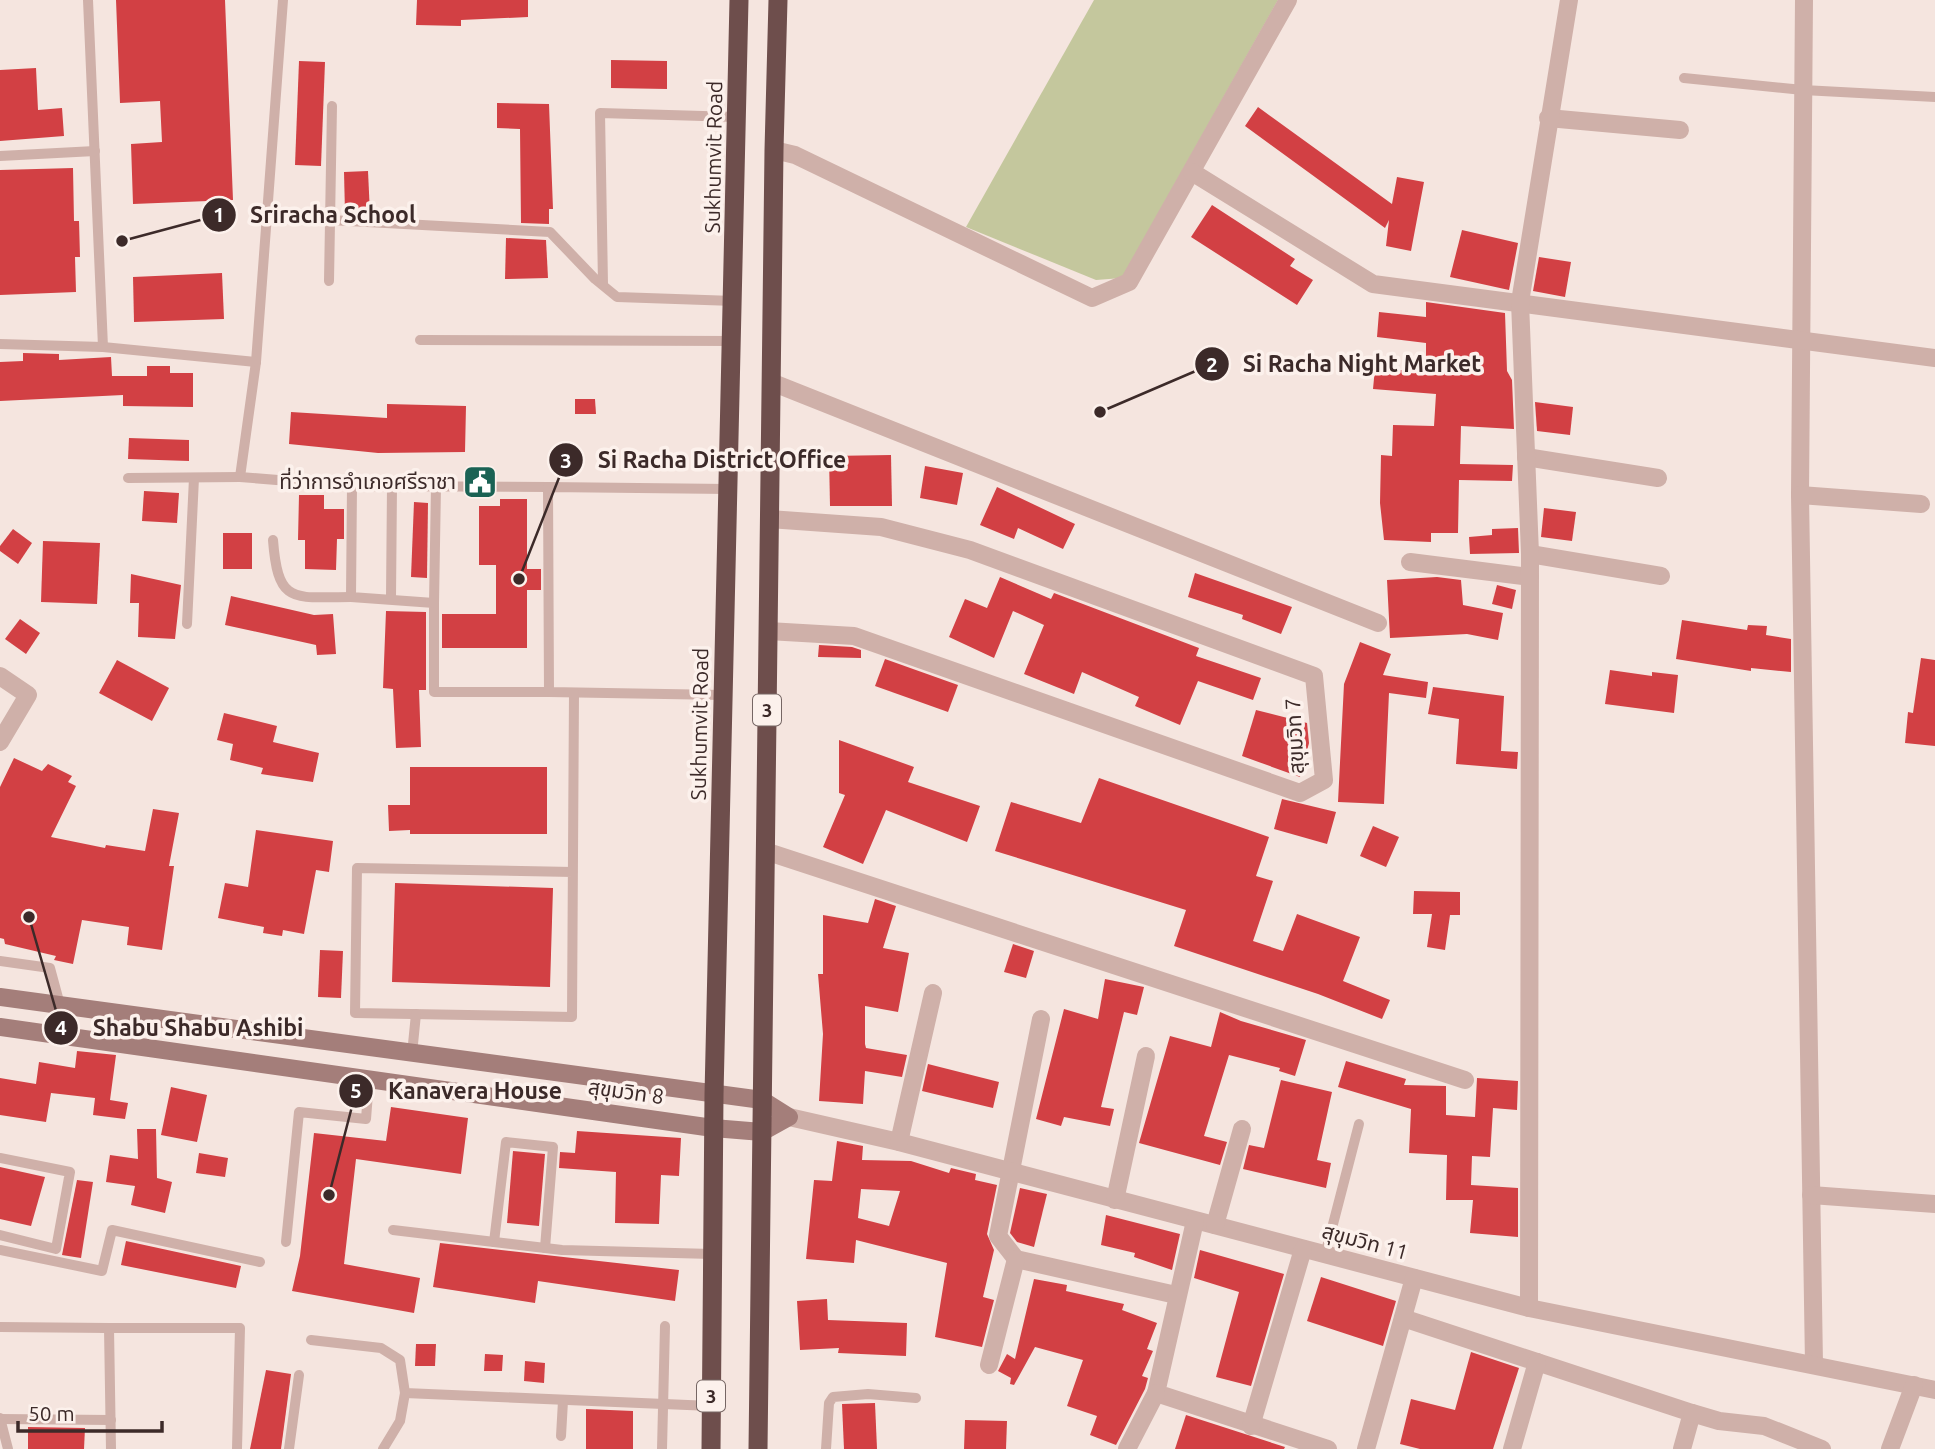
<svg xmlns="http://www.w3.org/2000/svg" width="1935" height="1449" viewBox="0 0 1935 1449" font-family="Ubuntu,'Noto Sans Thai',sans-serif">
  <rect width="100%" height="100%" fill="#f5e5df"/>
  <polygon fill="#c4c79d" points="1094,0 1278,0 1122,278 1096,280 966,227"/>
  <g fill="#d24044" fill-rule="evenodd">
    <polygon points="116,0 225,0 233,200 133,204 131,144 162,142 160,101 120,103"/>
    <polygon points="417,0 528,0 528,17 461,20 461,26 416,25"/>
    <polygon points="611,60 667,61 667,89 611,88"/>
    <polygon points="299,61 325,62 321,166 295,165"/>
    <polygon points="36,68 38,110 62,108 64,136 0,141 0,70"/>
    <polygon points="497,103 549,104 553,209 549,209 549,224 521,223 520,129 497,128"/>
    <polygon points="1258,107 1392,204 1397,177 1424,182 1411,251 1386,246 1389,220 1385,228 1245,126"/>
    <polygon points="73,168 74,221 79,221 80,257 75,257 76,292 0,295 0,170"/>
    <polygon points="368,171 370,214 345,213 344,172"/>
    <polygon points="1212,205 1295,259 1290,266 1313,280 1297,305 1191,237"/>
    <polygon points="1462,230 1518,243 1509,290 1450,277"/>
    <polygon points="506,238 546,240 548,278 505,279"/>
    <polygon points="1539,257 1571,262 1565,297 1533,291"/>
    <polygon points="222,273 224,319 134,322 133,277"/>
    <polygon points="1426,302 1505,313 1507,371 1512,380 1514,429 1461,426 1460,464 1513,465 1512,481 1459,480 1458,533 1431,533 1431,542 1384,540 1380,503 1381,455 1392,456 1393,425 1434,426 1436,394 1373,389 1375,368 1426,372 1426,343 1377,337 1379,312 1426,317"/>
    <polygon points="23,353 59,354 59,360 111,357 112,376 147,376 147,366 170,366 170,373 193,373 193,407 123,406 123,395 0,401 0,362 23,361"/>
    <polygon points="575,399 595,399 596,414 575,414"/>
    <polygon points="1535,402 1573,407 1570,435 1537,431"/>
    <polygon points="387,404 466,406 465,452 378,453 289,444 291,412 387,418"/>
    <polygon points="129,438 189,440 189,461 128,459"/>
    <polygon points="891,455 892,506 830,506 829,456"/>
    <polygon points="925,466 963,473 957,505 920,498"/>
    <polygon points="997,487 1075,524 1063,549 1018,528 1014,539 980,525"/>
    <polygon points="144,491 179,493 177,523 142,521"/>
    <polygon points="299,495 324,495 324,509 344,509 344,539 337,539 336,570 305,569 305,540 298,540"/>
    <polygon points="500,499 527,499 527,569 541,569 541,590 527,590 527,648 442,648 442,614 496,614 496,565 479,565 479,506 500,506"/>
    <polygon points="414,502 428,503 427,578 411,577"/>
    <polygon points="1544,508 1576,512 1572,541 1541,537"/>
    <polygon points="1518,528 1519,553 1470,554 1469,537 1492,535 1492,529"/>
    <polygon points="13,529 32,543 18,564 0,551 0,546"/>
    <rect x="223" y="533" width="29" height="36"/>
    <polygon points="43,541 100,543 97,604 41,602"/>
    <polygon points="1195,573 1292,607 1281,634 1242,619 1243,615 1188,597"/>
    <polygon points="131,574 181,585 175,639 138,637 139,603 130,603"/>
    <polygon points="1000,577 1051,599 1054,593 1199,648 1196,656 1261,678 1253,700 1198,681 1180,725 1135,706 1139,697 1082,672 1074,694 1024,674 1044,625 1013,611 994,658 949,637 965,599 987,608"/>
    <polygon points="1437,577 1461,580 1463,605 1503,613 1498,640 1467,634 1390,638 1387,580"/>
    <polygon points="1497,585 1516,590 1512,609 1492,604"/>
    <polygon points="231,596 314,615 333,614 336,654 317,655 316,645 225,625"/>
    <polygon points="386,611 426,612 426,690 419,690 421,747 396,748 393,689 383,688"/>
    <polygon points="20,619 40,633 26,654 5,639"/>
    <polygon points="1682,620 1747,630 1748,625 1767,626 1766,635 1791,639 1791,672 1751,668 1751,671 1676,659"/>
    <polygon points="1360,642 1391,654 1383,675 1428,682 1426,698 1389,693 1384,804 1338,802 1344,684"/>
    <polygon points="819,645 852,647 861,650 861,658 818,657"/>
    <polygon points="1921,658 1935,660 1935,746 1905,743 1908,712 1913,713"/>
    <polygon points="885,659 958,685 948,712 875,686"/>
    <polygon points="117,660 169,688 152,721 99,693"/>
    <polygon points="1610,670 1652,676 1652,672 1678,675 1674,713 1605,704"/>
    <polygon points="1433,687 1504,696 1501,751 1518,752 1517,769 1456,764 1459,719 1428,714"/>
    <polygon points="1256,710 1307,723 1309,743 1300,777 1242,756"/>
    <polygon points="224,713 277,726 273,742 319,753 313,782 261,774 263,768 230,760 233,744 217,740"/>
    <polygon points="839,740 914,767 908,782 980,806 967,842 886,810 863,864 823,847 845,795 839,793"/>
    <polygon points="14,758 42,771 48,764 72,776 68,782 76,786 51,837 105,848 106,845 145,851 153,809 179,813 169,866 174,866 162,950 127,945 129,927 82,920 73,964 54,960 56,956 5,944 4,939 0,938 0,787"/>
    <polygon points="410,767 547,767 547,834 410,834 410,830 389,831 388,805 410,805"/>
    <polygon points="1099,778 1269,837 1256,876 1273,881 1253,941 1283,951 1297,914 1360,937 1343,981 1390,1000 1382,1019 1318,994 1174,946 1186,910 995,851 1011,802 1081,823"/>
    <polygon points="1282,799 1336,812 1327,844 1274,829"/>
    <polygon points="1373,826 1399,837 1386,867 1360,856"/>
    <polygon points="256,830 333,841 329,872 316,870 304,934 283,930 282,936 263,933 264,927 218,918 225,883 248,887"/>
    <polygon points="395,883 553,888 550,987 392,982"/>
    <polygon points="1414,891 1460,892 1460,915 1450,915 1445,950 1427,947 1432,914 1413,914"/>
    <polygon points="875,899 896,906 883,948 909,953 898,1012 865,1006 865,1044 866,1048 907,1055 902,1077 865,1071 863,1104 819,1101 823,1034 818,974 823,974 823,915 868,923"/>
    <polygon points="1013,944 1034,951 1026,978 1004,972"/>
    <polygon points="320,950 343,951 341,998 318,997"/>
    <polygon points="1105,979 1144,987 1137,1015 1124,1012 1101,1107 1114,1109 1110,1126 1064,1117 1061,1126 1036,1119 1064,1009 1098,1019"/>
    <polygon points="1220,1012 1241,1021 1306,1040 1295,1076 1279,1071 1280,1068 1229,1055 1204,1136 1227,1142 1220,1165 1139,1143 1170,1036 1211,1047"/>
    <polygon points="77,1051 116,1055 110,1100 128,1103 125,1119 93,1115 95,1098 51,1093 46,1122 0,1115 0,1078 36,1084 39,1062 75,1068"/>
    <polygon points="1346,1061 1406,1079 1404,1085 1446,1086 1446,1115 1475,1117 1477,1078 1518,1081 1517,1110 1493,1108 1490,1157 1472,1156 1471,1185 1518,1188 1518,1237 1470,1233 1473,1200 1446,1200 1447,1155 1409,1153 1411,1109 1338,1087"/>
    <polygon points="928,1064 999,1082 993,1108 922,1091"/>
    <polygon points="1281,1080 1332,1092 1317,1160 1331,1163 1326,1188 1243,1169 1249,1145 1264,1148"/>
    <polygon points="171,1087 207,1095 197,1142 161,1135"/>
    <polygon points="391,1107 468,1118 461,1174 356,1159 344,1264 420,1278 414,1313 292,1291 300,1256 314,1133 386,1141"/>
    <polygon points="137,1129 156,1129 157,1178 172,1182 165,1213 131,1205 135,1186 106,1182 110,1155 138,1159"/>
    <polygon points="577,1131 681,1138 679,1176 661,1175 659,1224 615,1223 616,1172 559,1168 560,1152 575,1153"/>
    <path d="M837,1141L863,1146L862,1160L911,1161L949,1173L951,1168L976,1174L975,1180L997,1185L987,1234L994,1250L983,1297L994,1300L982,1347L935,1337L947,1263L856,1240L854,1263L806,1259L814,1180L832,1181ZM861,1189L900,1191L889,1226L858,1218Z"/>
    <polygon points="513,1151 545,1154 539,1226 507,1223"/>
    <polygon points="199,1153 228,1158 225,1177 196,1173"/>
    <polygon points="0,1167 45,1177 31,1226 0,1219"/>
    <polygon points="77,1180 93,1182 81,1258 62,1255"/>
    <polygon points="1020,1188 1047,1194 1034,1247 1017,1242 1010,1233"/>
    <polygon points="1106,1215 1180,1234 1172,1270 1134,1257 1135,1253 1101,1245"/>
    <polygon points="126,1241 241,1266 236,1288 121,1265"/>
    <polygon points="440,1243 679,1270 675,1301 538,1281 535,1303 433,1287"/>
    <polygon points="1200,1250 1284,1274 1251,1386 1216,1377 1239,1292 1194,1278"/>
    <polygon points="1321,1277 1396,1301 1383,1346 1307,1321"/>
    <polygon points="1034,1279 1067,1285 1066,1291 1124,1304 1122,1310 1157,1323 1147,1349 1153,1351 1142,1376 1148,1378 1145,1389 1116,1445 1090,1435 1097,1416 1067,1406 1083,1360 1035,1347 1014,1385 1010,1384 1011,1378 998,1371 1007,1354 1015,1359"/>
    <polygon points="827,1299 828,1320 907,1323 906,1356 838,1353 839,1348 800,1350 797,1301"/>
    <polygon points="416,1344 436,1344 435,1366 415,1366"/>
    <polygon points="1471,1352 1519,1368 1493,1449 1420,1449 1400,1444 1411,1399 1455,1410"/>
    <polygon points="485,1354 503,1355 502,1371 484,1371"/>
    <polygon points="525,1361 545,1363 544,1383 524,1381"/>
    <polygon points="266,1370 291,1374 281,1449 250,1449"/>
    <polygon points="875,1403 877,1449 844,1449 842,1404"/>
    <polygon points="586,1409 633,1411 633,1449 586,1449"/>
    <polygon points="1186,1415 1285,1447 1284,1449 1175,1449"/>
    <polygon points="965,1420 1007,1421 1006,1449 964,1449"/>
    <polygon points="28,1427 85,1428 84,1449 28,1449"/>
  </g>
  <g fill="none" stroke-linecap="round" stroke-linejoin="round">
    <g stroke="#cfb0a9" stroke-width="10">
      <polyline points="88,0 103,347"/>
      <polyline points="283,0 256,362 240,477 352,486"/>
      <polyline points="1684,78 1803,90 1935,97"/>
      <polyline points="0,156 95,151"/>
      <polyline points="330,220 550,232 595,279 617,297 734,301"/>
      <polyline points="329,281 332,106"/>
      <polyline points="603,284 600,113 737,117"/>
      <polyline points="420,340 733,341"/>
      <polyline points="0,344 103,347 256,362"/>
      <polyline points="128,478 240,477"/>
      <polyline points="548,487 352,486 351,597 434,603 434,692 549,692"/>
      <path d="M273,540C278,606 294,597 351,597"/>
      <polyline points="391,598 392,486"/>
      <polyline points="434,603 436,486"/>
      <polyline points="187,624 194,478"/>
      <polyline points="723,695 549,692 548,487 728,489"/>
      <polyline points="573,872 357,868 355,1013 572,1017 574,693"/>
      <polyline points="0,961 50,968 60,1005"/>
      <polyline points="412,1054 416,1014"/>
      <polyline points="0,1158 70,1172 56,1249 0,1235"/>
      <polyline points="393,1230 562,1250 712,1254"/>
      <polyline points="286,1242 299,1112 366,1119 369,1080"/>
      <polyline points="494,1242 506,1142 553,1147 545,1248"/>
      <polyline points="0,1250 102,1271 112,1230 260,1262"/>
      <polyline points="1325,1255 1359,1124"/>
      <polyline points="0,1327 109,1328 111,1449"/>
      <polyline points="102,1328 240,1328 237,1449"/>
      <polyline points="311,1340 381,1348 400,1360 405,1393 711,1406"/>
      <polyline points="0,1418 8,1449"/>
      <polyline points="0,1419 111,1420"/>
      <polyline points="561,1436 563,1401"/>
      <polyline points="289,1449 299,1375"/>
      <polyline points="383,1449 400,1421 405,1393"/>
      <polyline points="662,1449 665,1326"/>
      <polyline points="826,1449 829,1403 833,1397 868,1394 916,1398"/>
    </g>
    <g stroke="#cfb0a9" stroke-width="18">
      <polyline points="1804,0 1800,495 1814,1364"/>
      <polyline points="1548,118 1680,130"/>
      <polyline points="774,150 795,155 1092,298 1129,282 1288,0"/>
      <polyline points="1192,172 1373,284 1935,358"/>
      <polyline points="771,382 1378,623"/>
      <polyline points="1526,457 1658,478"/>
      <polyline points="1800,495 1921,504"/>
      <polyline points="1530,554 1661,576"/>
      <polyline points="1410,562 1530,577"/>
      <polyline points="768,631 854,636 1300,793 1324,780 1314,676 970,550 881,527 769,519"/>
      <polyline points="0,676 28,695 0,742"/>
      <polyline points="765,851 1465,1080"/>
      <polyline points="1041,1019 998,1236 1016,1259 1176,1295"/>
      <polyline points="789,1117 899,1142 1529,1308 1935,1390"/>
      <polyline points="899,1142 933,993"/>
      <polyline points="1811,1195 1935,1204"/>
      <polyline points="1115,1200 1146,1056"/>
      <polyline points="1195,1221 1156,1393 1328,1449"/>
      <polyline points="1215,1225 1242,1129"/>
      <polyline points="1529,1308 1530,554 1520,302 1569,0"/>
      <polyline points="1403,1318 1692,1413 1682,1449"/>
      <polyline points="989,1365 1016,1259"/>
      <polyline points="1692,1413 1719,1421 1764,1426 1822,1449"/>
      <polyline points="1251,1426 1303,1249"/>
      <polyline points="1127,1449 1156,1393"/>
      <polyline points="1366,1449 1414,1278"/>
      <polyline points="1512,1449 1537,1362"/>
      <polyline points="1890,1449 1914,1385"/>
    </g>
    <polyline stroke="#a47e7a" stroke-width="18" points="0,997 762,1100 789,1117 762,1132 713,1128 0,1027"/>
    <g stroke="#6e4e4c" stroke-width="19">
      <polyline points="711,1449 714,1095 739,0"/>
      <polyline points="758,1449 774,150 778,0"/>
    </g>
  </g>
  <defs>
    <g id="civic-square" transform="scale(1.75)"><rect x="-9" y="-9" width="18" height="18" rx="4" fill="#1a6254" stroke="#fcf1ec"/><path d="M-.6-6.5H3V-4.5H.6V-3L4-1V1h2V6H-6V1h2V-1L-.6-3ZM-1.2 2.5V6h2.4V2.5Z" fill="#fff"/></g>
  </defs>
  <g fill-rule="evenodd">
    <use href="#civic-square" x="480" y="482"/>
  </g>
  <g text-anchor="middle" stroke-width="7" stroke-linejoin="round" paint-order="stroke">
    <g fill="#fcf1ec" stroke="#766664" stroke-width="2">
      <rect x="753" y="694.5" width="28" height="31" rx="5"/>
      <rect x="697" y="1380.5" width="28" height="31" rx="5"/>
    </g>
    <g font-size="19" font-weight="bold" fill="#3c2a29">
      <text x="767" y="717">3</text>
      <text x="711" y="1403">3</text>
    </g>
    <g font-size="21" fill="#3c2a29" stroke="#fcf1ec">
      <text transform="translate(714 157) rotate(-89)" y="7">Sukhumvit Road</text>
      <text transform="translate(700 724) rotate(-89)" y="7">Sukhumvit Road</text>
      <text transform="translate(1295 736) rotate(-93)" y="7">สุขุมวิท 7</text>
      <text transform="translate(626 1092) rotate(8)" y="7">สุขุมวิท 8</text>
      <text transform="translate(1365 1242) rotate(15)" y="7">สุขุมวิท 11</text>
    </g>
    <g font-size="21" fill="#3c2a29" stroke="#fcf1ec" text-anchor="end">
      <text x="456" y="489">ที่ว่าการอำเภอศรีราชา</text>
    </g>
  </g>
  <path fill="none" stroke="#3c2a29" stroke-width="2.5" d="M122 241L219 215M1100 412L1212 364M519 579L566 460M29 917L61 1028M329 1195L356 1091"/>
  <g fill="#3c2a29" stroke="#fcf1ec" stroke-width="2.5">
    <circle cx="122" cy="241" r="7"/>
    <circle cx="1100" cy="412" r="7"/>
    <circle cx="519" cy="579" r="7"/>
    <circle cx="29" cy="917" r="7"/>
    <circle cx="329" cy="1195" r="7"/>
    <circle cx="219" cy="215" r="18"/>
    <circle cx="1212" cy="364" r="18"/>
    <circle cx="566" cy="460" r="18"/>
    <circle cx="61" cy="1028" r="18"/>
    <circle cx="356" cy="1091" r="18"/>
  </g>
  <g font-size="21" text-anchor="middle" font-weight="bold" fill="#fff">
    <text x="219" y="222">1</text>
    <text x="1212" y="372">2</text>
    <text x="566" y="468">3</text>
    <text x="61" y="1035">4</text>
    <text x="356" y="1098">5</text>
  </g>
  <g font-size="23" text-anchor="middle" font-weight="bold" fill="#3c2a29" stroke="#fcf1ec" stroke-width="7" stroke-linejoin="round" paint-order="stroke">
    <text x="333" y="223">Sriracha School</text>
    <text x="1362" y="372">Si Racha Night Market</text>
    <text x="722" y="468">Si Racha District Office</text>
    <text x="198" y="1036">Shabu Shabu Ashibi</text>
    <text x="475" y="1099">Kanavera House</text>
  </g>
  <path d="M18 1421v10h144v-10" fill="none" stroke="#3c2a29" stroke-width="3.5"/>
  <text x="28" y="1421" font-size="21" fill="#3c2a29" stroke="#fcf1ec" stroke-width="5" paint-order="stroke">50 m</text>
</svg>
